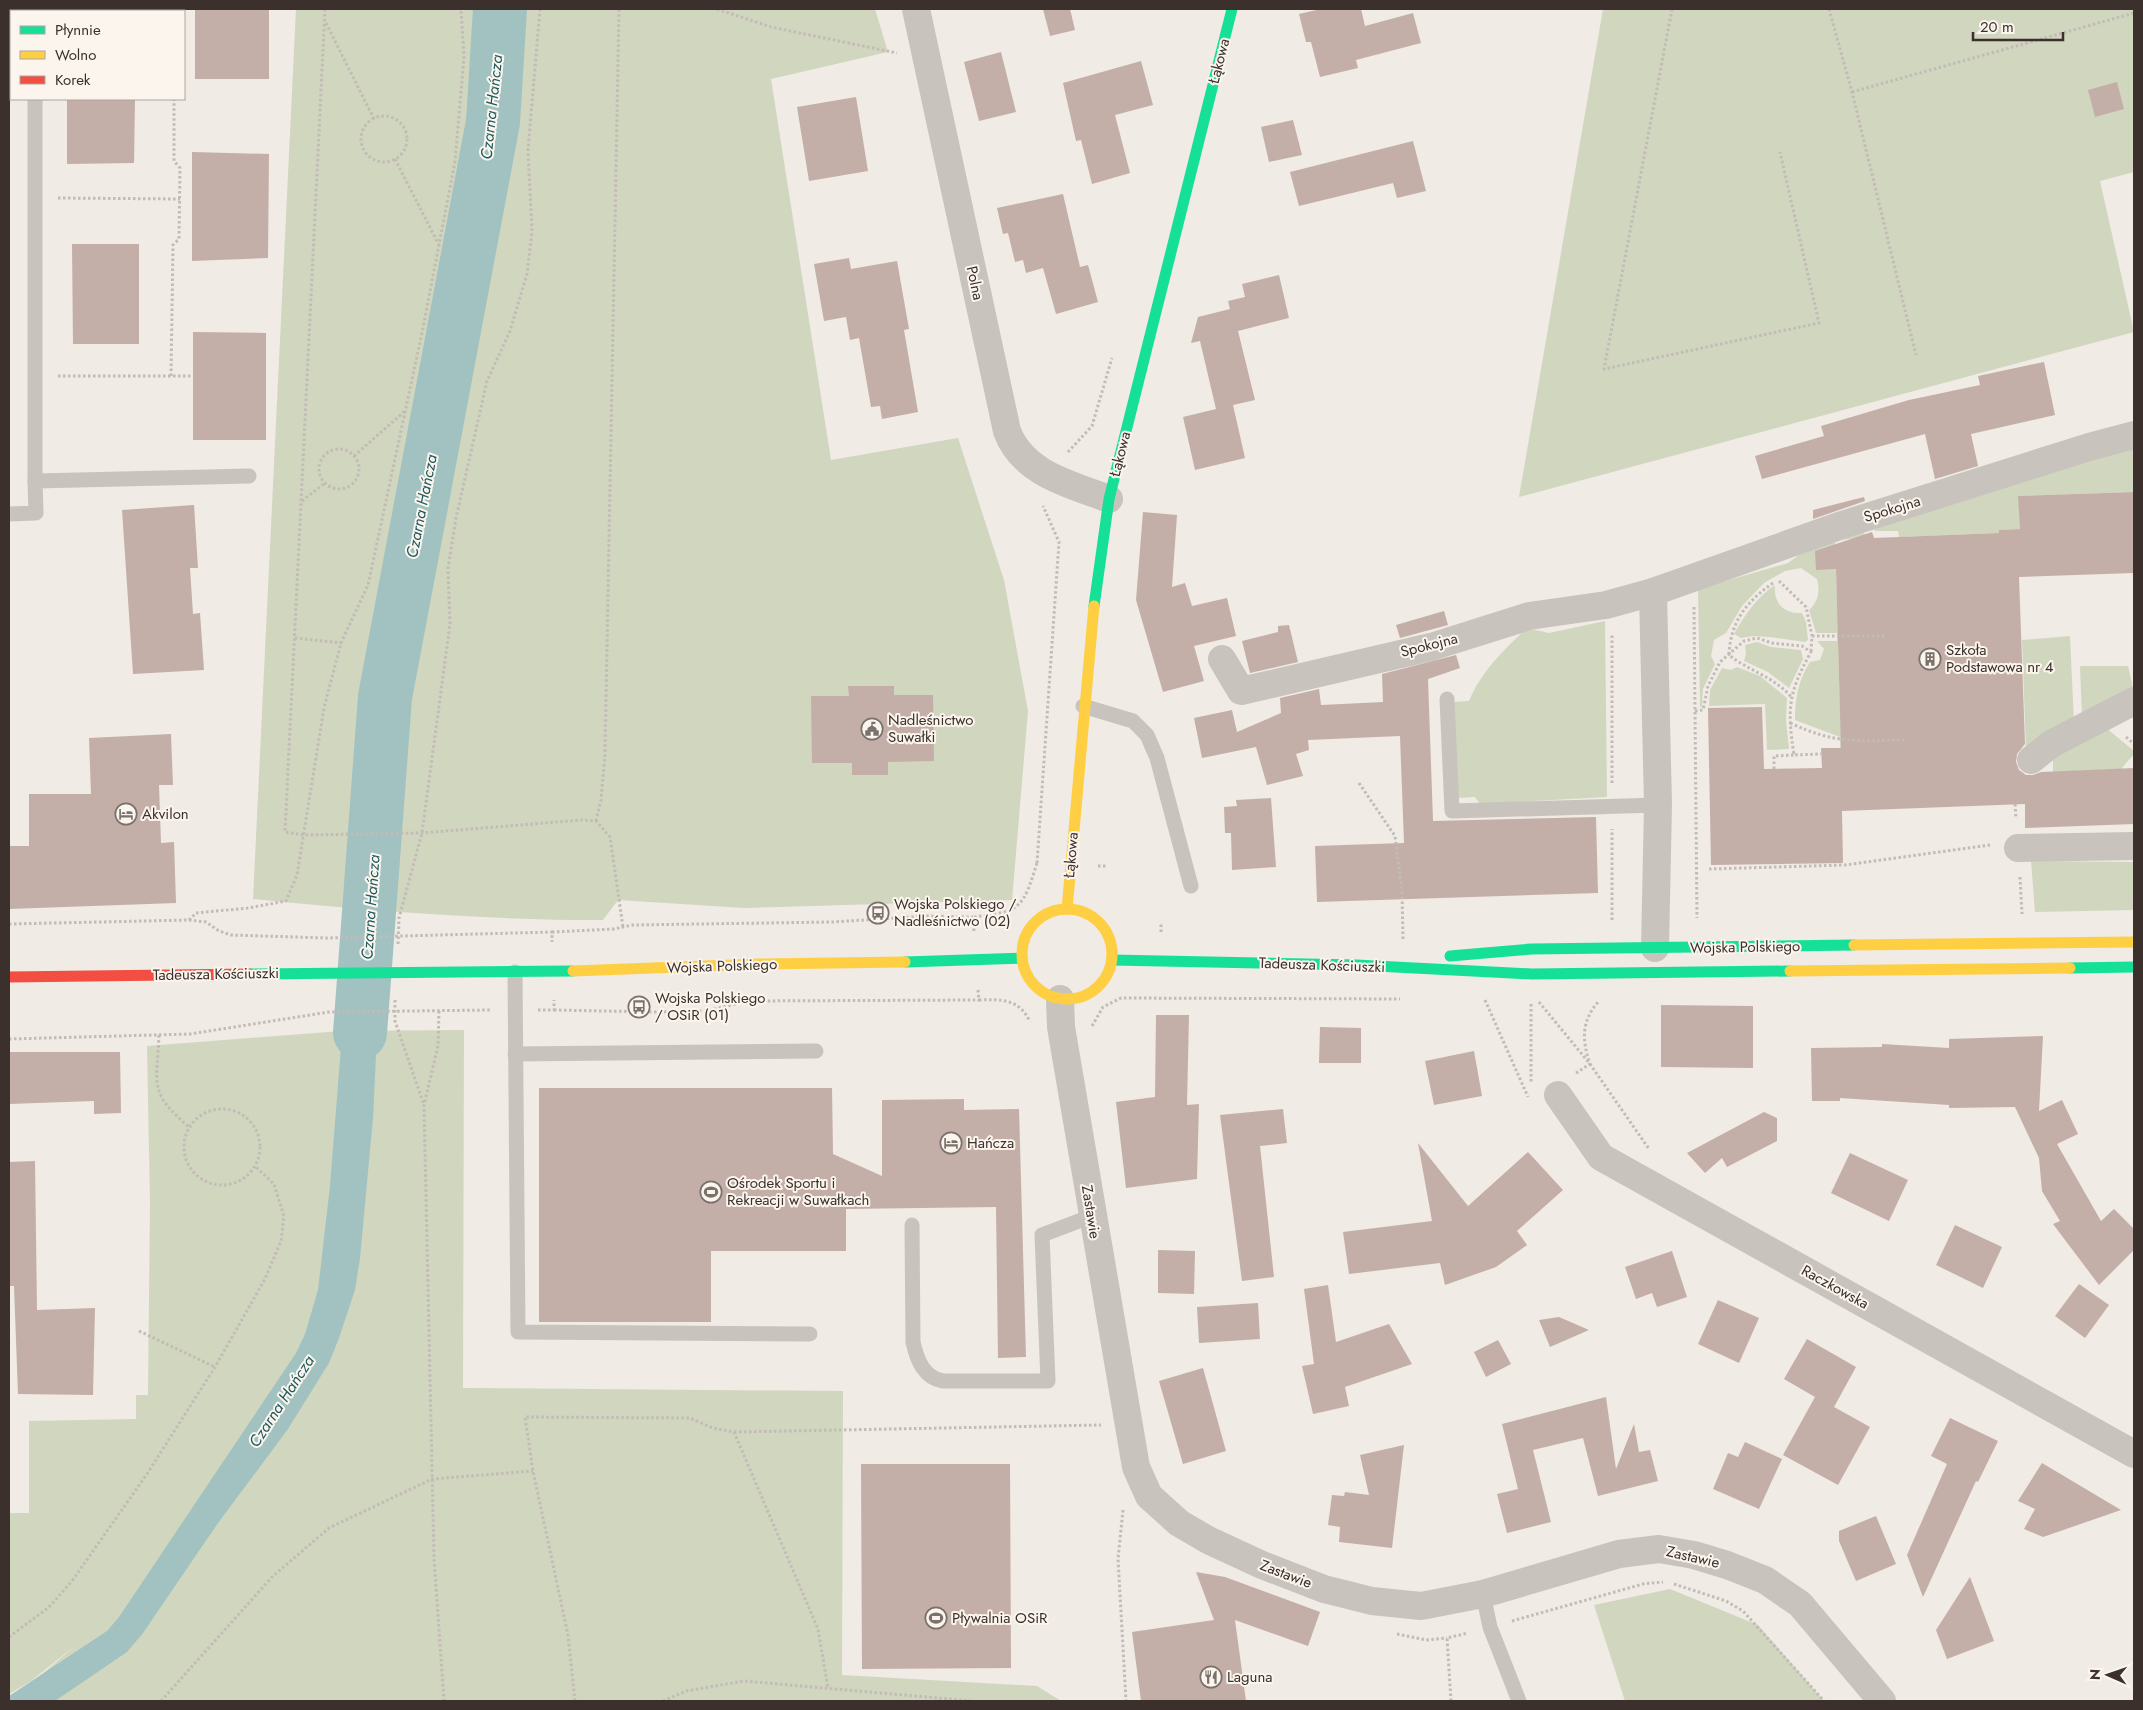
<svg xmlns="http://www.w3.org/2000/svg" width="2143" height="1710" viewBox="0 0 2143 1710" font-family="Jost,sans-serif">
  <rect width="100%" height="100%" fill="#f0ebe5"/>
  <g fill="#d1d6bf">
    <path d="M296,9H875L888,52L771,79L831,460L958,438L1004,580L1028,711L1012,900L744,908L618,900L603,920C486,920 370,911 253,899Z"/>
    <polygon points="1603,9 2134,9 2134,172 2100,181 2134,332 1519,497"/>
    <polygon points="2134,445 2134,492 2019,496 2020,529 1999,530 1999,533 1899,537 1898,531 1876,531 1869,526"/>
    <path d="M1859,530L1871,538L1835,540L1837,602L2004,637L1838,644L1840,707L2004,700L2006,742L1840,748V737L1795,720C1795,698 1798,681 1810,662L1820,660L1824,649L1817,641H1837V633H1816L1809,610C1819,601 1820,591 1817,579L1801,568L1785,571L1764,583L1742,606L1726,633L1714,640L1711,656L1715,664L1703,689L1702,706L1700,707L1698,589L1788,563L1817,542Z"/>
    <path d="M1775,585C1773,603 1784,614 1802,613L1806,622L1808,640L1805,642C1784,640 1761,633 1741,638L1734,634C1744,616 1757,597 1775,585Z"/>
    <path d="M1605,621L1607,797L1480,804L1475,797L1458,798L1454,702L1469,701C1481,672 1504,649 1527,628L1549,633Z"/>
    <polygon points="2070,636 2074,723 2026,749 2022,640"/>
    <polygon points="1757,642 1771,647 1801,650 1803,659 1789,688 1768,672 1744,661 1746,654 1745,645"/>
    <polygon points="2080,666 2128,666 2134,693 2082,716"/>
    <polygon points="1737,667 1760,676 1787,698 1786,720 1789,749 1767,750 1765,704 1709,706 1710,690 1722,668 1731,670"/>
    <polygon points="2105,727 2134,751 2134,754 2121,769 2053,772 2053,752"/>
    <polygon points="2031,861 2134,862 2134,910 2035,912"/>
    <polygon points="464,1030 463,1388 843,1391 842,1675 1037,1686 1061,1701 9,1701 9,1696 33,1682 76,1645 31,1681 9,1694 9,1513 29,1513 29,1421 136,1419 136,1395 148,1395 150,1202 147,1046 341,1031"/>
    <polygon points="1670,1589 1758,1625 1824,1701 1625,1701 1594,1605"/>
  </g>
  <polygon fill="#a1c2c1" points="347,971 380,971 373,1118 360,1258 355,1290 339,1338 329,1363 288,1429 218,1523 143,1633 127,1652 55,1701 9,1701 9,1696 107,1631 119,1617 296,1353 305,1334 318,1290 330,1186"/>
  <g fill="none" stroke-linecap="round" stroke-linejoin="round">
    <polyline stroke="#a1c2c1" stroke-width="54" points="360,1033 385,697 493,122 500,9"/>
  </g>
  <g fill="#c3afa7">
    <rect x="195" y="9" width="74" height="70"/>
    <polygon points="1043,9 1070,9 1075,30 1050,36"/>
    <polygon points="1321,9 1361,9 1365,26 1413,13 1421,43 1356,60 1358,68 1320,77 1311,42 1306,42 1299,14"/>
    <polygon points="1001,52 1016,112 979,121 964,62"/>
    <polygon points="1141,61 1153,105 1115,115 1130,173 1092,184 1081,140 1076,141 1063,83"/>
    <polygon points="2117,82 2124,109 2095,117 2088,90"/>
    <polygon points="856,97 868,171 809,181 797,107"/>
    <polygon points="67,99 135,99 134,163 67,164"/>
    <polygon points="1293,120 1302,155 1269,162 1261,127"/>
    <polygon points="1413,141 1426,191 1397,198 1393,183 1299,206 1290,172"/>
    <polygon points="192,152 269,154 268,258 192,261"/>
    <polygon points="1063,194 1080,267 1088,265 1098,302 1056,314 1043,268 1026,273 1023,260 1015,262 1008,233 1003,234 997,208"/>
    <polygon points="72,244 139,244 139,344 73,344"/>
    <polygon points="849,258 851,269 897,261 909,329 904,330 918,412 882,419 880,406 871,407 859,338 850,340 846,317 824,321 814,264"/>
    <polygon points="1279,275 1289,318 1238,331 1255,400 1233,405 1245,458 1195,470 1183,417 1216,409 1200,341 1191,343 1198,317 1230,309 1228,301 1245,297 1242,284"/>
    <polygon points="193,332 266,333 266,440 193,440"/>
    <polygon points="2044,362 2055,415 1971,434 1978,466 1935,479 1925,434 1762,479 1755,456 1824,436 1821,426 1909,400 1980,385 1978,376"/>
    <polygon points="2134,492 2134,573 2019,577 2025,744 2017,754 2016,762 2019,770 2026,775 2033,775 2041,772 2134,768 2134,824 2025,828 2025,804 1842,811 1843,863 1711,865 1708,708 1762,707 1764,769 1822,768 1821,748 1841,748 1836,569 1816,570 1815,551 1872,532 1874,538 1999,533 1999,530 2020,529 2018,496"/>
    <polygon points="1864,497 1865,501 1813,519 1813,510"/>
    <polygon points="194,505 198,568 190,568 193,614 200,613 204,670 133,674 122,510"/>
    <polygon points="1143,512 1177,515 1172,587 1185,583 1192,606 1227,598 1236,636 1194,646 1204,681 1163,692 1136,600"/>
    <polygon points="1444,611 1448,625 1400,638 1396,625"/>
    <polygon points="1289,625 1298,662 1250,673 1242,641 1278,632 1278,626"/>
    <polygon points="1456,655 1460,668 1428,679 1433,821 1596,817 1598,893 1317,902 1315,846 1404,843 1400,736 1308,740 1309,750 1296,754 1303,776 1267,785 1256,747 1202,758 1194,718 1232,710 1237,732 1281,713 1280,698 1319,689 1321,705 1383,702 1382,674"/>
    <polygon points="848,686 894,686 894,695 933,695 934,761 888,762 888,775 852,775 852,763 812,763 811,696 849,696"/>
    <polygon points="171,734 173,785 159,785 161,843 174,842 176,903 9,909 9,846 29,846 29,794 91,794 89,738"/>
    <polygon points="1271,798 1276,867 1232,870 1231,833 1225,833 1224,807 1237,806 1236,800"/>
    <polygon points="1661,1005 1753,1006 1753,1068 1661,1067"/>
    <polygon points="1156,1015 1189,1015 1187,1105 1199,1104 1197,1179 1126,1188 1116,1102 1155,1097"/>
    <polygon points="1320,1027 1361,1028 1361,1063 1319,1063"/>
    <polygon points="2043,1036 2039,1111 2062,1100 2078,1134 2057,1144 2101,1221 2114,1209 2134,1229 2134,1250 2099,1285 2053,1224 2060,1221 2042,1191 2039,1158 2015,1107 1949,1108 1949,1105 1840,1098 1840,1101 1812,1101 1811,1048 1882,1047 1882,1044 1949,1048 1949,1039"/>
    <polygon points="1474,1051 1482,1096 1434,1105 1425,1061"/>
    <polygon points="9,1052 120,1052 121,1113 94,1114 94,1101 9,1104"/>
    <polygon points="539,1088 832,1088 833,1154 882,1176 882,1100 964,1099 964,1110 1019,1109 1026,1357 998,1358 996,1207 846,1209 846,1251 711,1251 711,1322 539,1322"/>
    <polygon points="1283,1109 1287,1143 1260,1146 1274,1277 1242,1281 1220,1115"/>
    <polygon points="1764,1112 1777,1118 1777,1141 1727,1167 1722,1158 1705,1173 1687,1153"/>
    <polygon points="1418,1143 1468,1206 1528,1152 1563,1190 1517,1231 1527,1245 1496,1267 1445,1285 1440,1263 1349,1274 1343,1232 1432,1221"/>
    <polygon points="1850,1153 1908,1180 1889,1221 1831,1193"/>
    <polygon points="35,1161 37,1310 95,1308 93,1395 18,1394 14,1286 10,1286 9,1162"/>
    <polygon points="1955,1225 2002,1247 1983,1288 1936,1265"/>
    <polygon points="1158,1250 1195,1251 1194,1294 1158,1293"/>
    <polygon points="1672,1251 1687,1297 1657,1307 1652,1293 1636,1299 1625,1267"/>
    <polygon points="2079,1284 2109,1305 2085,1338 2055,1316"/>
    <polygon points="1328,1285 1336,1342 1389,1324 1412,1364 1345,1387 1349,1406 1313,1414 1302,1366 1314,1364 1304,1289"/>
    <polygon points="1718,1300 1759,1318 1739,1363 1698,1344"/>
    <polygon points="1258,1303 1260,1339 1199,1343 1197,1307"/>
    <polygon points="1559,1317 1589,1330 1550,1347 1539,1320"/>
    <polygon points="1807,1339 1856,1367 1834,1407 1870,1427 1838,1485 1783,1455 1815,1397 1784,1379"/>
    <polygon points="1498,1340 1511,1364 1486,1377 1474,1352"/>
    <polygon points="1203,1368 1226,1451 1183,1464 1159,1381"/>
    <polygon points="1606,1397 1616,1469 1634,1424 1639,1452 1650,1450 1658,1481 1598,1496 1583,1438 1533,1450 1551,1522 1507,1533 1497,1494 1518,1489 1502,1424"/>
    <polygon points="1950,1418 1998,1441 1978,1482 1976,1481 1923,1597 1907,1555 1947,1464 1931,1456"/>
    <polygon points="1745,1442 1782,1459 1759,1509 1713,1489 1728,1453 1738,1457"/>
    <polygon points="1404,1445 1392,1548 1339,1542 1340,1527 1328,1525 1332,1495 1344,1496 1345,1492 1369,1495 1360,1455"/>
    <polygon points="2042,1463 2121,1510 2043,1537 2024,1529 2035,1509 2018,1501"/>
    <polygon points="861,1464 1010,1464 1011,1668 862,1669"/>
    <polygon points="1876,1516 1896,1564 1856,1581 1839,1541 1839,1531"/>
    <polygon points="1196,1572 1225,1577 1320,1612 1308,1646 1235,1620 1246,1701 1141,1701 1132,1632 1214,1620"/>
    <polygon points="1970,1577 1994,1641 1947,1659 1936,1630"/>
  </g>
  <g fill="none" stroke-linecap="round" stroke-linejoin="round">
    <g stroke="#c2bbb6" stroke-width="3" stroke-dasharray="2.5 2.5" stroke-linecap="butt">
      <polyline points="325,9 285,832 304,835 422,833 581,820 596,821 610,837 623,927"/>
      <polyline points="717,9 771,27 897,53"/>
      <polyline points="1672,9 1604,369 1819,323 1780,152"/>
      <polyline points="1829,9 1852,92 1916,355"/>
      <polyline points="326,23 374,119"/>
      <polyline points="1852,92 2134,13"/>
      <circle cx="384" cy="139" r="23"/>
      <polyline points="395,159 439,245"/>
      <polyline points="58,198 180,199"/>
      <polyline points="58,376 191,376"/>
      <polyline points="171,376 173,245 179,239 180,168 174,161 174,99"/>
      <circle cx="339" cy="469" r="20"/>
      <polyline points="1068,452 1092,426 1112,358"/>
      <polyline points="354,456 405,411"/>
      <polyline points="302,501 325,483"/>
      <polyline points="1779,581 1806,607 1812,636 1811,651"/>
      <path d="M1773,583C1747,601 1730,622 1729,655C1749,671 1775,677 1792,698"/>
      <polyline points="1694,607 1697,918"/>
      <polyline points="1812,636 1885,636"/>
      <polyline points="295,638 341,643"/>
      <path d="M1695,711L1703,710L1708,686L1720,662L1744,641L1757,638L1772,643L1802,646L1811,652C1788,693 1787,709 1794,755L1821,754"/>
      <path d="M1790,723C1836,744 1855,741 1904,740"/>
      <polyline points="2126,737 2134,744"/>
      <polyline points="1774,769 1774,756 1794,755"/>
      <polyline points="1359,783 1395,836 1402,891 1403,940"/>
      <polyline points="1612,783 1612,634"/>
      <polyline points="2015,804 2016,819"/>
      <polyline points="596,821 601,800 605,754 619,9"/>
      <polyline points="1037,863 1059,542 1043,506"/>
      <polyline points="1098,866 1108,866"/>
      <polyline points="1709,869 1845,865 1990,845"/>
      <polyline points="2020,877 2022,914"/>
      <polyline points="189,920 196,913 248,908 286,901 297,875 324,708 341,643 368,585 423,328 455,162 464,57 461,9"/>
      <polyline points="1612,920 1612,829"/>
      <polyline points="9,924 189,920 206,922 219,931 231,935 327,938 552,932 552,942"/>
      <path d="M974,931L973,917C1021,912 1023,908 1037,863"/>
      <polyline points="552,932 614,929 632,925 832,922 928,916 973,917"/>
      <polyline points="1161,932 1161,923"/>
      <polyline points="398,944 399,918 422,833 450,624 448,568 456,518 487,381 510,331 527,274 532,232 528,150 540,9"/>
      <path d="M978,990L979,1000C1001,999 1020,999 1030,1022"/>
      <polyline points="395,1000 395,1021 424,1105"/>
      <polyline points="1485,1000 1528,1097"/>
      <polyline points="1539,1002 1590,1064 1649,1149"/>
      <polyline points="1531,1004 1531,1083"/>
      <polyline points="538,1010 554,1010 554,1000"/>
      <polyline points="554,1010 656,1012 707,1011 747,1001 979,1000"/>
      <polyline points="439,1011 438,1046 424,1105 434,1558 444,1701"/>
      <polyline points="1092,1026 1103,1007 1121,998 1400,999"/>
      <path d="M159,1035C157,1085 148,1092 189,1127"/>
      <polyline points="9,1039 190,1034 329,1012 492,1010"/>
      <path d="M1576,1073L1590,1064C1582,1040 1581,1022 1598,1002"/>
      <circle cx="222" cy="1147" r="38"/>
      <polyline points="139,1331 215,1367"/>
      <polyline points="734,1432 1101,1425"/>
      <polyline points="1123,1510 1118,1559 1126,1701"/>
      <polyline points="1674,1584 1726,1601 1743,1611 1824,1701"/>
      <polyline points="1512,1621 1643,1584 1663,1582"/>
      <polyline points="1397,1634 1426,1640 1447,1638"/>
      <polyline points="9,1637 49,1607 72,1581 147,1474 215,1367 265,1279 281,1241 284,1216 274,1184 255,1166"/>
      <polyline points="161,1701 272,1577 329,1528 432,1479 533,1471"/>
      <polyline points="575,1701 568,1635 533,1471 525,1417 690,1418 713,1428 734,1432 818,1629 828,1688"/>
      <polyline points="663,1701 686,1691 744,1681 972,1701"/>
      <polyline points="1451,1701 1447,1638 1468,1633"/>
    </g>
    <g stroke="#c9c3be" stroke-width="15">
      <polyline points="35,11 35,9"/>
      <polyline points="35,481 35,99"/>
      <polyline points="9,514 36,513 35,481 249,476"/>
      <polyline points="1447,699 1452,811 1658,805"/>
      <polyline points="1083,706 1133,721 1147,735 1157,758 1191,886"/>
      <polyline points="515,972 518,1332 810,1334"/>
      <polyline points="515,1054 816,1051"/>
      <path d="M912,1225L913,1342C917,1360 924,1378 943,1381H1048L1042,1235L1092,1216"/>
      <polyline points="1483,1594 1490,1627 1519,1701"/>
    </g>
    <g stroke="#c9c3be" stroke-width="28">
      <path d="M916,9L1007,431C1023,474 1070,484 1109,499"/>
      <polyline points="1653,592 1658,805 1655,948"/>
      <polyline points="1222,659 1241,691 1431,647 1529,616 1606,605 1653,592 1842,525 2089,447 2134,435"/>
      <polyline points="2031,760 2051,744 2134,701"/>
      <polyline points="2018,848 2134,846"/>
      <polyline points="1060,999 1061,1027 1136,1467 1149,1496 1179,1523 1208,1540 1262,1565 1324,1589 1372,1601 1421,1606 1483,1594 1619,1554 1659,1549 1694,1555 1727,1565 1765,1580 1800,1604 1882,1701"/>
      <polyline points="1558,1095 1601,1157 2134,1454"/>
    </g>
    <g stroke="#16e098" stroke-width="11">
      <polyline points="1094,606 1109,499 1232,9"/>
      <polyline points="1450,956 1531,949 1854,945"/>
      <polyline points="1112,960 1356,965 1532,974 1790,971"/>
      <polyline points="905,962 1022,958"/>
      <polyline points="2070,968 2134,967"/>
      <polyline points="250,974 573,971"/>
    </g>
    <g stroke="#ffcf43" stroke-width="11">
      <polyline points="1067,909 1094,606"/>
      <circle cx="1067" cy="954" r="45"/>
      <polyline points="1854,945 2134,942"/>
      <polyline points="573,971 758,964 905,962"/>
      <polyline points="1790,971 2070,968"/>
    </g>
    <polyline stroke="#f24e42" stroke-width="11" points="9,977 250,974"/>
  </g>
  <defs>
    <g id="building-ring" transform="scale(1.125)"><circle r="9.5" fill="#fbf5ee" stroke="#7a716c" stroke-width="1.5"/><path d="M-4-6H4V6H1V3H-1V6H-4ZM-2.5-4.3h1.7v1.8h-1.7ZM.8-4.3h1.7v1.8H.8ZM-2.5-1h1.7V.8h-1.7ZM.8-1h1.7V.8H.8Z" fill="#7a716c"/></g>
    <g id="civic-ring" transform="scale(1.125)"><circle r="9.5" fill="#fbf5ee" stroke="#7a716c" stroke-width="1.5"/><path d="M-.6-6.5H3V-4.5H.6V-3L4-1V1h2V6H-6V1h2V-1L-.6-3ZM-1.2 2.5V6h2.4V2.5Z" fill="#7a716c"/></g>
    <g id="hotel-ring" transform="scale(1.125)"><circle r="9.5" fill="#fbf5ee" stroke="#7a716c" stroke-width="1.5"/><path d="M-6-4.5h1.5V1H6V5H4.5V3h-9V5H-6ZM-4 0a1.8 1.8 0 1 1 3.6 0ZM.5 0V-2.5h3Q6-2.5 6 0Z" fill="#7a716c"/></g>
    <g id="bus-ring" transform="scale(1.125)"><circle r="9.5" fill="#fbf5ee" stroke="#7a716c" stroke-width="1.5"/><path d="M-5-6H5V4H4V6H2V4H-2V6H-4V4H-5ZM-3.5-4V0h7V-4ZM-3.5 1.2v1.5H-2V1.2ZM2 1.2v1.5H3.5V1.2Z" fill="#7a716c"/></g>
    <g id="stadium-ring" transform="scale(1.125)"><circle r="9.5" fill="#fbf5ee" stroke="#7a716c" stroke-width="1.5"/><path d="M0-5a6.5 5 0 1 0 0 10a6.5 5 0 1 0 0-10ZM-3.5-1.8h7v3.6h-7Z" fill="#7a716c"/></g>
    <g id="restaurant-ring" transform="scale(1.125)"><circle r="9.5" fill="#fbf5ee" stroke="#7a716c" stroke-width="1.5"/><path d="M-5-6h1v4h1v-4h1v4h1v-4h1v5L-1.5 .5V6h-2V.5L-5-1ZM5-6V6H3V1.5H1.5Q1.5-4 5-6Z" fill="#7a716c"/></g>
  </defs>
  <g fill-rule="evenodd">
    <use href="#building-ring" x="1930" y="659"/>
    <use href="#civic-ring" x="872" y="729"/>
    <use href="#hotel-ring" x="126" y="814"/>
    <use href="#bus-ring" x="878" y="913"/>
    <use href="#bus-ring" x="639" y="1007"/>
    <use href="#hotel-ring" x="951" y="1143"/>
    <use href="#stadium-ring" x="711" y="1192"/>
    <use href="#stadium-ring" x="936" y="1618"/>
    <use href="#restaurant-ring" x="1211" y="1677"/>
  </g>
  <g text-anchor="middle" stroke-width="4" stroke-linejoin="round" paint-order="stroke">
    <g font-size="15" fill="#3b302b" stroke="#fbf5ee">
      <text transform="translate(1219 61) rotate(-76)" y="5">Łąkowa</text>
      <text transform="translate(975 283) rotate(78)" y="5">Polna</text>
      <text transform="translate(1120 454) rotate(-76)" y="5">Łąkowa</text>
      <text transform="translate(1892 509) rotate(-17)" y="5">Spokojna</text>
      <text transform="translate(1429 645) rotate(-14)" y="5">Spokojna</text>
      <text transform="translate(1071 855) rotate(-85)" y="5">Łąkowa</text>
      <text transform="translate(1745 947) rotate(-1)" y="5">Wojska Polskiego</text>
      <text transform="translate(1322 965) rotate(2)" y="5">Tadeusza Kościuszki</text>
      <text transform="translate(722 966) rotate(-2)" y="5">Wojska Polskiego</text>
      <text transform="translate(216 974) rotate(-1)" y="5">Tadeusza Kościuszki</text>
      <text transform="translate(1091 1212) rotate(81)" y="5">Zastawie</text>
      <text transform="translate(1835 1287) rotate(29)" y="5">Raczkowska</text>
      <text transform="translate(1693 1557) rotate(13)" y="5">Zastawie</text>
      <text transform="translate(1286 1574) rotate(21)" y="5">Zastawie</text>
    </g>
    <g font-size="15" fill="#3b302b" stroke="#fbf5ee" text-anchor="start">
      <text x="1946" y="655">Szkoła<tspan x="1946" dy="17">Podstawowa nr 4</tspan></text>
      <text x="888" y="725">Nadleśnictwo<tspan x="888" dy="17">Suwałki</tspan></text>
      <text x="142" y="819">Akvilon</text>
      <text x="894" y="909">Wojska Polskiego /<tspan x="894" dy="17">Nadleśnictwo (02)</tspan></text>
      <text x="655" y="1003">Wojska Polskiego<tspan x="655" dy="17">/ OSiR (01)</tspan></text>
      <text x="967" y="1148">Hańcza</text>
      <text x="727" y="1188">Ośrodek Sportu i<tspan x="727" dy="17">Rekreacji w Suwałkach</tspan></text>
      <text x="952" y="1623">Pływalnia OSiR</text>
      <text x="1227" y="1682">Laguna</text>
    </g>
    <g font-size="16" font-style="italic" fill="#1f5a5e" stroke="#fbf5ee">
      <text transform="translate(491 107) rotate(-84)" y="6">Czarna Hańcza</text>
      <text transform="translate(421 506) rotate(-79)" y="6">Czarna Hańcza</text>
      <text transform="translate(370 907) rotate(-86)" y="6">Czarna Hańcza</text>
      <text transform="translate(281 1401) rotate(-57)" y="6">Czarna Hańcza</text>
    </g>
  </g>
  <rect width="2143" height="1710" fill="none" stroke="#3b302b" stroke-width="20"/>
  <rect x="10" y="10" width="175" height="90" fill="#fbf5ee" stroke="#aea6a0"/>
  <rect x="20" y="26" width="25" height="8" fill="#16e098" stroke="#aea6a0"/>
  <text x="55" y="35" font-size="15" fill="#3b302b">Płynnie</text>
  <rect x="20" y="51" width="25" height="8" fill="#ffcf43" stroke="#aea6a0"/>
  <text x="55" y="60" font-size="15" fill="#3b302b">Wolno</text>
  <rect x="20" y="76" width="25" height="8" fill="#f24e42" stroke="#aea6a0"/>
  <text x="55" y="85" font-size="15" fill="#3b302b">Korek</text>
  <g transform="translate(2108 1675) rotate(272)" stroke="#fbf5ee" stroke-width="4" paint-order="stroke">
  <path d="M0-4L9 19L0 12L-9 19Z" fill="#3b302b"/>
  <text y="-8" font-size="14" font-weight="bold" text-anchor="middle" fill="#3b302b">N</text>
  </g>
  <path d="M1973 32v8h90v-8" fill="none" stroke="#3b302b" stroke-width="2.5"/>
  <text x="1980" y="32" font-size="15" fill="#3b302b" stroke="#fbf5ee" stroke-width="4" paint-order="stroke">20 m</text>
</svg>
